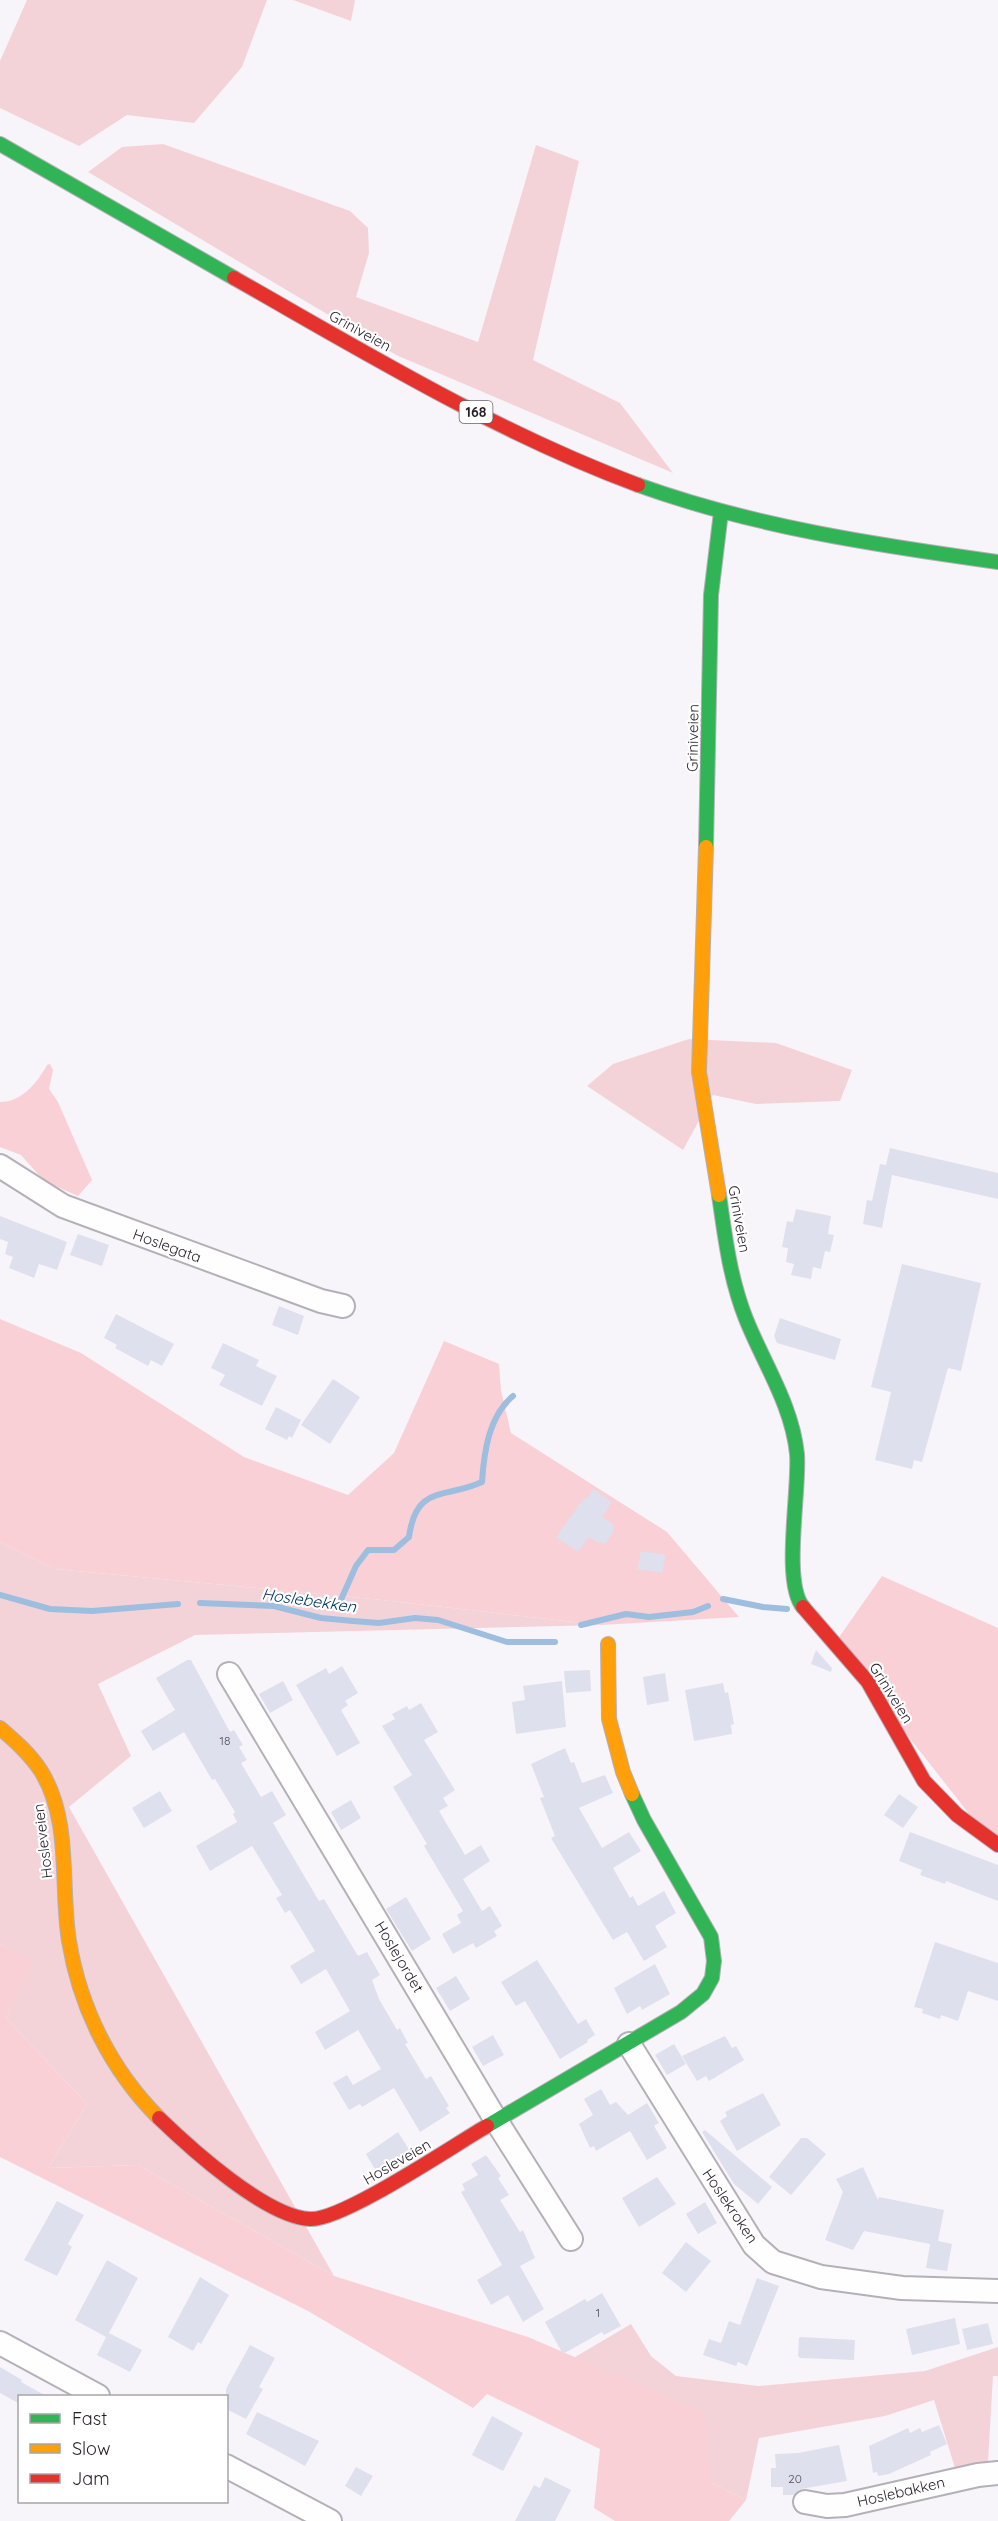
<svg xmlns="http://www.w3.org/2000/svg" width="998" height="2521" viewBox="0 0 998 2521" font-family="Quicksand,sans-serif">
  <rect width="100%" height="100%" fill="#f8f5fa"/>
  <g fill="#f4d3d8">
    <polygon points="27,0 267,0 242,67 194,123 127,115 79,146 0,108 0,61"/>
    <polygon points="293,0 355,0 351,21"/>
    <polygon points="163,144 350,211 368,228 369,253 356,297 478,342 536,145 579,161 533,360 620,403 673,473 396,355 88,172 122,147"/>
    <polygon points="689,1039 776,1043 852,1070 840,1101 756,1104 713,1095 683,1150 587,1086 613,1064"/>
    <polygon points="0,1542 55,1569 373,1599 601,1625 195,1635 98,1684 131,1756 69,1807 334,2276 138,2165 48,2168 87,2104 6,2018 32,1962 0,1944"/>
    <polygon points="631,2324 651,2356 676,2376 758,2386 925,2371 998,2347 998,2376 993,2376 988,2462 955,2468 934,2400 885,2416 759,2438 746,2500 710,2482 575,2357"/>
  </g>
  <g fill="#f8d0d5">
    <path d="M50,1064L53,1070L49,1089L58,1102L92,1180L78,1196L44,1181L21,1155L0,1147V1102C22,1102 37,1083 47,1065Z"/>
    <polygon points="0,1319 81,1353 244,1457 348,1495 394,1453 444,1341 499,1364 501,1391 511,1433 667,1532 739,1617 601,1625 373,1599 55,1569 0,1542"/>
    <polygon points="882,1576 998,1628 998,1846 992,1843 835,1643"/>
    <polygon points="0,1944 33,1962 6,2018 87,2104 48,2168 138,2165 334,2276 528,2337 705,2413 710,2482 746,2500 729,2521 615,2521 594,2508 600,2449 487,2394 473,2408 308,2311 0,2157"/>
  </g>
  <g fill="none" stroke-linecap="round" stroke-linejoin="round">
    <g stroke="#9dbedf" stroke-width="6">
      <polyline points="0,1595 50,1609 92,1611 178,1604"/>
      <polyline points="723,1599 763,1607 787,1609"/>
      <polyline points="200,1603 274,1606 321,1618 353,1621 379,1623 415,1618 438,1620 507,1642 555,1642"/>
      <path d="M339,1604L356,1566L368,1550H394L409,1537C416,1484 445,1499 482,1482C484,1451 489,1416 513,1396"/>
      <polyline points="581,1625 626,1614 649,1617 693,1612 708,1606"/>
    </g>
  </g>
  <g fill="#dfe0ed">
    <polygon points="890,1148 998,1173 998,1199 892,1175 882,1228 863,1224 867,1200 872,1201 880,1164 886,1165"/>
    <polygon points="796,1209 831,1216 828,1234 834,1235 830,1252 825,1251 821,1269 813,1267 811,1279 791,1275 794,1264 786,1262 788,1248 782,1247 787,1221 793,1222"/>
    <polygon points="0,1216 67,1242 57,1270 39,1264 34,1278 9,1268 13,1257 5,1254 8,1242 0,1239"/>
    <polygon points="78,1234 109,1245 102,1266 70,1255"/>
    <polygon points="902,1264 981,1283 961,1371 948,1368 922,1462 914,1460 912,1469 875,1460 891,1392 871,1387"/>
    <polygon points="279,1306 304,1316 298,1335 272,1325"/>
    <polygon points="116,1314 174,1344 162,1366 151,1360 148,1366 115,1348 117,1345 104,1338"/>
    <polygon points="780,1318 841,1339 835,1360 777,1343 774,1336"/>
    <polygon points="223,1343 259,1360 256,1366 277,1376 262,1406 219,1385 225,1375 211,1368"/>
    <polygon points="333,1379 360,1397 330,1444 301,1425"/>
    <polygon points="276,1407 301,1420 292,1438 289,1436 287,1440 265,1429"/>
    <polygon points="593,1489 612,1502 602,1517 613,1524 613,1533 605,1544 601,1542 600,1544 589,1537 578,1552 556,1537 584,1498 586,1500"/>
    <polygon points="641,1551 666,1555 662,1573 637,1569"/>
    <polygon points="816,1650 832,1668 831,1672 811,1664"/>
    <polygon points="187,1660 191,1660 230,1732 234,1730 243,1745 239,1747 247,1760 241,1763 261,1797 272,1791 286,1815 273,1823 319,1901 324,1899 358,1956 367,1952 380,1975 372,1980 379,1999 397,2030 400,2028 408,2043 405,2044 426,2079 431,2076 449,2106 446,2108 450,2113 420,2132 394,2088 362,2107 360,2104 349,2110 333,2083 347,2075 353,2085 381,2069 358,2030 325,2050 315,2032 350,2011 326,1969 301,1984 290,1966 315,1951 290,1910 285,1913 276,1898 282,1895 252,1846 210,1871 196,1846 237,1822 233,1814 235,1812 215,1779 212,1780 184,1732 153,1751 141,1731 175,1710 156,1678"/>
    <polygon points="342,1666 358,1693 345,1701 348,1705 341,1710 360,1743 337,1756 296,1685 326,1668 329,1674"/>
    <polygon points="590,1670 591,1691 566,1693 564,1671"/>
    <polygon points="665,1673 669,1701 647,1705 643,1677"/>
    <polygon points="283,1681 293,1700 270,1713 259,1694"/>
    <polygon points="562,1681 566,1727 516,1734 512,1702 525,1700 523,1686"/>
    <polygon points="723,1683 725,1693 728,1692 734,1724 731,1725 732,1734 694,1741 685,1690"/>
    <polygon points="421,1703 438,1732 424,1740 455,1790 443,1798 448,1806 439,1811 465,1855 481,1845 490,1861 463,1879 482,1911 490,1906 502,1926 494,1931 497,1936 476,1948 473,1943 453,1954 442,1934 461,1923 457,1915 463,1911 424,1846 427,1844 393,1787 412,1775 382,1726 395,1719 392,1714 407,1706 409,1710"/>
    <polygon points="565,1748 571,1763 574,1762 582,1783 605,1775 613,1793 579,1808 602,1848 629,1832 641,1851 613,1868 630,1898 633,1896 638,1906 664,1891 676,1913 655,1926 667,1947 644,1961 627,1932 613,1940 551,1838 555,1836 540,1798 544,1797 531,1764"/>
    <polygon points="160,1791 172,1811 144,1828 132,1808"/>
    <polygon points="899,1794 918,1807 903,1828 884,1815"/>
    <polygon points="351,1800 361,1818 341,1830 331,1812"/>
    <polygon points="910,1832 998,1865 998,1901 946,1881 945,1884 920,1875 922,1870 899,1861"/>
    <polygon points="406,1897 431,1939 412,1951 386,1909"/>
    <polygon points="935,1942 998,1963 998,2001 968,1991 958,2021 941,2015 940,2019 922,2013 923,2009 914,2007"/>
    <polygon points="537,1960 578,2024 586,2019 595,2035 587,2040 588,2042 560,2059 525,2001 516,2006 501,1982"/>
    <polygon points="655,1964 670,1994 642,2010 640,2006 627,2014 614,1988"/>
    <polygon points="456,1976 470,1999 450,2011 436,1988"/>
    <polygon points="493,2035 504,2055 483,2066 472,2047"/>
    <polygon points="725,2036 732,2048 736,2046 744,2060 709,2081 706,2076 697,2081 682,2056"/>
    <polygon points="674,2044 686,2064 667,2075 655,2055"/>
    <polygon points="601,2089 610,2105 616,2102 628,2115 647,2103 659,2123 654,2126 667,2148 647,2160 630,2131 596,2151 594,2146 590,2148 579,2124 593,2115 584,2099"/>
    <polygon points="763,2093 781,2125 737,2151 720,2121 727,2116 725,2112"/>
    <polygon points="705,2130 772,2187 758,2204 734,2184 702,2132"/>
    <polygon points="398,2132 410,2151 376,2171 366,2154"/>
    <polygon points="801,2138 807,2138 826,2154 791,2195 769,2177"/>
    <polygon points="486,2155 501,2176 498,2178 509,2195 500,2200 520,2232 523,2230 535,2258 520,2266 544,2309 523,2322 508,2295 491,2305 477,2280 502,2265 461,2192 465,2190 462,2184 478,2175 471,2164"/>
    <polygon points="863,2167 878,2200 879,2197 944,2210 938,2241 952,2244 947,2271 926,2268 930,2244 864,2231 853,2250 825,2240 843,2192 836,2179"/>
    <polygon points="657,2177 676,2204 639,2227 622,2198"/>
    <polygon points="57,2201 84,2215 68,2244 72,2247 57,2276 24,2260"/>
    <polygon points="705,2202 717,2223 698,2234 686,2214"/>
    <polygon points="686,2242 711,2261 686,2292 662,2273"/>
    <polygon points="107,2260 138,2278 109,2333 142,2350 130,2372 97,2355 106,2337 75,2320"/>
    <polygon points="200,2277 229,2295 201,2344 198,2342 193,2351 168,2337"/>
    <polygon points="757,2278 779,2286 747,2366 738,2362 736,2366 703,2355 709,2339 721,2343 729,2321 740,2325"/>
    <polygon points="602,2293 621,2326 604,2335 602,2332 563,2354 545,2322 585,2299 587,2302"/>
    <polygon points="955,2318 960,2344 912,2355 906,2329"/>
    <polygon points="988,2323 993,2344 967,2350 962,2329"/>
    <polygon points="801,2337 855,2340 854,2360 800,2358 798,2356 799,2338"/>
    <polygon points="250,2345 275,2358 259,2387 263,2389 246,2419 226,2409 226,2389"/>
    <polygon points="0,2367 22,2380 21,2382 48,2397 20,2397 20,2404 0,2393"/>
    <polygon points="257,2412 319,2441 305,2466 246,2434"/>
    <polygon points="492,2416 523,2433 503,2471 472,2455"/>
    <polygon points="939,2425 947,2444 930,2452 931,2455 889,2474 878,2476 877,2472 873,2473 869,2446 908,2428 910,2433 920,2428 922,2432"/>
    <polygon points="839,2445 847,2481 801,2489 794,2495 783,2495 783,2487 771,2487 771,2468 776,2468 775,2454 798,2453"/>
    <polygon points="356,2467 373,2476 361,2496 345,2486"/>
    <polygon points="545,2477 571,2490 555,2521 515,2521 534,2485 540,2488"/>
  </g>
  <g fill="none" stroke-linecap="round" stroke-linejoin="round">
    <g stroke="#b5b0b8" stroke-width="26">
      <g id="street">
        <polyline points="0,1166 63,1206 321,1301 343,1306"/>
        <polyline points="229,1674 497,2122 571,2239"/>
        <polyline points="629,2044 754,2245 773,2262 821,2277 902,2288 998,2291"/>
        <polyline points="0,2343 98,2396"/>
        <polyline points="226,2466 330,2521"/>
        <polyline points="805,2502 827,2506 845,2505 978,2475 998,2473"/>
      </g>
    </g>
    <g stroke="#b5b0b8" stroke-width="16">
      <g id="fast">
        <polyline points="0,144 234,278"/>
        <path d="M638,485C755,527 876,545 998,562"/>
        <polyline points="706,847 711,595 721,512"/>
        <path d="M719,1195C725,1237 730,1279 746,1319C764,1364 792,1405 797,1454C800,1489 782,1582 803,1607"/>
        <polyline points="487,2126 681,2012 703,1994 712,1978 714,1961 711,1937 644,1820 632,1794"/>
      </g>
    </g>
    <g stroke="#b5b0b8" stroke-width="16">
      <g id="slow">
        <polyline points="706,847 699,1072 719,1195"/>
        <polyline points="608,1644 609,1719 623,1772 632,1794"/>
        <path d="M0,1728C15,1741 30,1754 41,1771C72,1821 60,1886 69,1941C80,2008 111,2070 159,2118"/>
      </g>
    </g>
    <g stroke="#b5b0b8" stroke-width="16">
      <g id="jam">
        <path d="M234,278C366,353 496,432 638,485"/>
        <polyline points="803,1607 868,1682 924,1781 957,1815 998,1845"/>
        <path d="M159,2118C190,2148 266,2217 310,2219C342,2221 454,2145 487,2126"/>
      </g>
    </g>
    <use href="#street" stroke="#fefefe" stroke-width="22"/>
    <use href="#fast" stroke="#30b455" stroke-width="14"/>
    <use href="#slow" stroke="#ff9f0a" stroke-width="14"/>
    <use href="#jam" stroke="#e5322d" stroke-width="14"/>
  </g>
  <g text-anchor="middle" stroke-width="4.5" stroke-linejoin="round" paint-order="stroke">
    <g font-size="12" fill="#534e5a">
      <text x="225" y="1745">18</text>
      <text x="598" y="2317">1</text>
      <text x="795" y="2483">20</text>
    </g>
    <rect fill="#fff" stroke="#666269" stroke-width="1.5" x="459.5" y="401" width="33" height="22" rx="4.5"/>
    <g font-size="14" font-weight="bold" fill="#241e29">
      <text x="476" y="417">168</text>
    </g>
    <g font-size="15" fill="#241e29" stroke="#fff">
      <text transform="translate(360 331) rotate(29)" y="5">Griniveien</text>
      <text transform="translate(693 738) rotate(-89)" y="5">Griniveien</text>
      <text transform="translate(739 1219) rotate(80)" y="5">Griniveien</text>
      <text transform="translate(167 1246) rotate(20)" y="5">Hoslegata</text>
      <text transform="translate(891 1693) rotate(58)" y="5">Griniveien</text>
      <text transform="translate(43 1841) rotate(-97)" y="5">Hosleveien</text>
      <text transform="translate(399 1957) rotate(59)" y="5">Hoslejordet</text>
      <text transform="translate(397 2162) rotate(-30)" y="5">Hosleveien</text>
      <text transform="translate(730 2206) rotate(56)" y="5">Hoslekroken</text>
      <text transform="translate(901 2492) rotate(-13)" y="5">Hoslebakken</text>
    </g>
    <g font-size="16" font-style="italic" fill="#003a64" stroke="#fff">
      <text transform="translate(309 1600) rotate(8)" y="6">Hoslebekken</text>
    </g>
  </g>
  <rect x="18" y="2395" width="210" height="108" fill="#ffffff" stroke="#a7a5a9" stroke-width="1.5"/>
  <rect x="30" y="2414" width="30" height="9" fill="#30b455" stroke="#a7a5a9" stroke-width="1.5"/>
  <text x="72" y="2425" font-size="18" fill="#241e29">Fast</text>
  <rect x="30" y="2444" width="30" height="9" fill="#ff9f0a" stroke="#a7a5a9" stroke-width="1.5"/>
  <text x="72" y="2455" font-size="18" fill="#241e29">Slow</text>
  <rect x="30" y="2474" width="30" height="9" fill="#e5322d" stroke="#a7a5a9" stroke-width="1.5"/>
  <text x="72" y="2485" font-size="18" fill="#241e29">Jam</text>
</svg>
